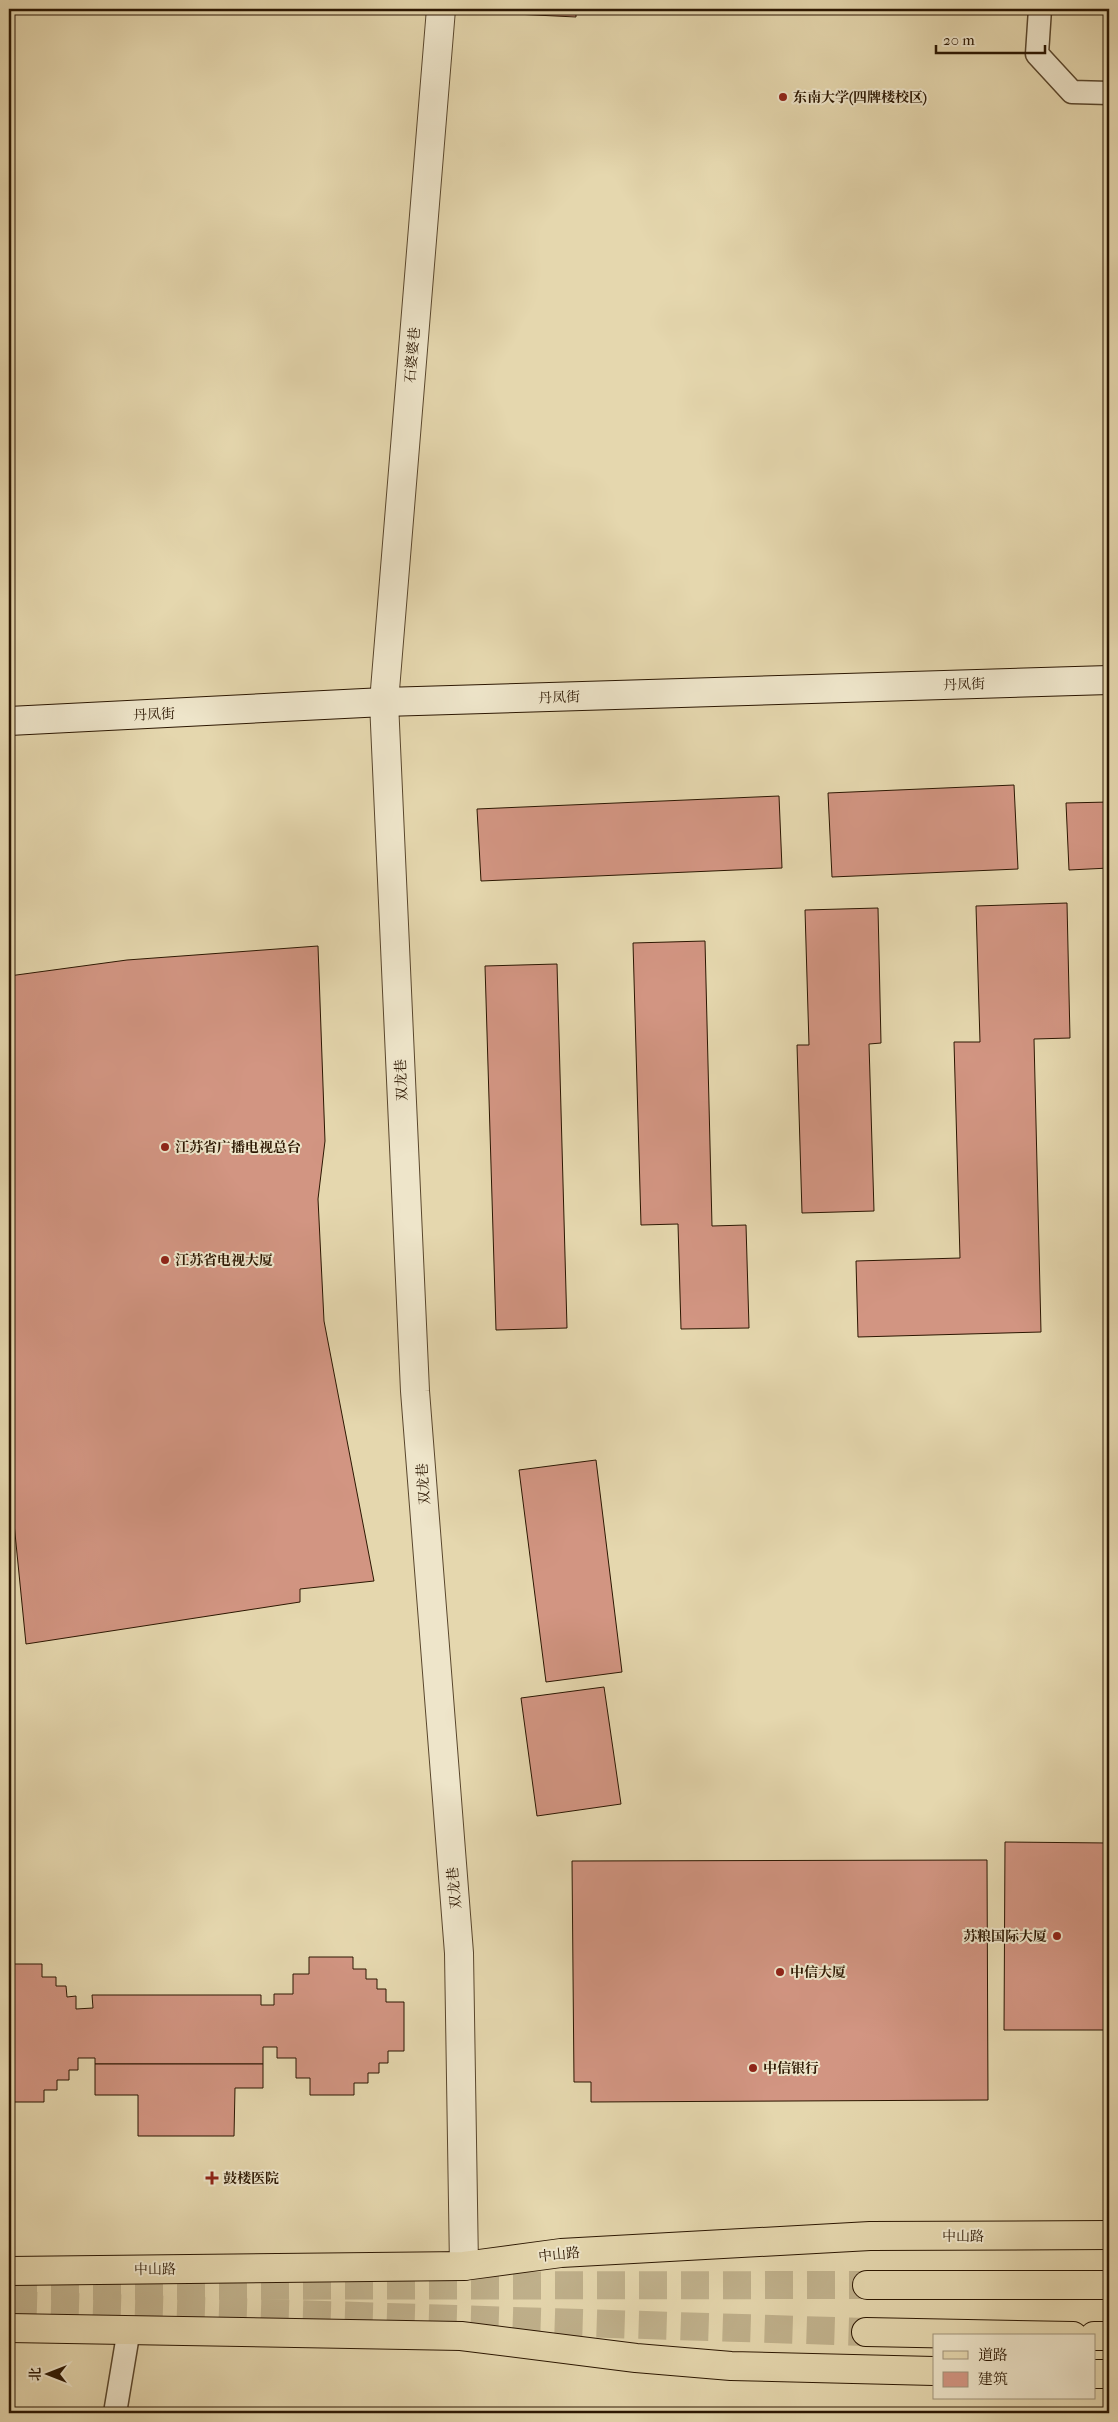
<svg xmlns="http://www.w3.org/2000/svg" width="1118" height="2422" viewBox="0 0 1118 2422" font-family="'IM FELL French Canon','Noto Serif SC',serif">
  <rect width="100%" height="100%" fill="#e5d7ae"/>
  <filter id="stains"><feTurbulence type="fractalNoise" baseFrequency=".004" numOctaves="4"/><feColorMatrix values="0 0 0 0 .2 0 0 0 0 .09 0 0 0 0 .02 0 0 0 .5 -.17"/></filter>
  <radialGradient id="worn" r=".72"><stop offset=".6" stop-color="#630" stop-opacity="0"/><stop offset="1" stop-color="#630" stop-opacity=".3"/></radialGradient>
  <g fill="#d29582" stroke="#2c1702">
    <polygon points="495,9 576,9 576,17 494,13"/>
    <polygon points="1014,785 1018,869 832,877 828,793"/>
    <polygon points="779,796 782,868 481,881 477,809"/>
    <polygon points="1109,802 1109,868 1069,870 1066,803"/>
    <polygon points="1067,903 1070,1038 1034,1039 1041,1332 858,1337 856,1261 960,1258 954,1042 980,1042 976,906"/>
    <polygon points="878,908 881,1043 869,1044 874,1211 802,1213 797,1045 809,1045 805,910"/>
    <polygon points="705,941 712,1226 746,1225 749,1328 681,1329 678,1224 641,1225 633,943"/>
    <polygon points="318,946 325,1141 318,1199 324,1321 374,1581 300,1589 300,1602 26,1644 9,1473 9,976 127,960"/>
    <polygon points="557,964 567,1328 496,1330 485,966"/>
    <polygon points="596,1460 622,1672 546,1682 519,1470"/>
    <polygon points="604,1687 621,1804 537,1816 521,1698"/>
    <polygon points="1005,1842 1109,1843 1109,2030 1004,2030"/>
    <polygon points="987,1860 988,2100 591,2102 591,2082 574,2082 572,1861"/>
    <polygon points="309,1957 353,1957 353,1969 366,1969 366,1979 377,1979 377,1989 386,1989 386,2002 404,2002 404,2051 388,2051 388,2063 379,2063 379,2073 368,2073 368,2083 354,2083 354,2095 310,2095 310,2078 296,2078 296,2058 277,2058 277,2047 263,2047 263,2064 95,2064 95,2058 78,2058 78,2070 69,2070 69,2080 57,2080 57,2090 44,2090 44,2102 9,2102 9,1964 42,1964 42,1977 56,1977 56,1986 66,1986 67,1997 76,1996 76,2009 93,2008 92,1995 261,1995 261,2005 274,2005 274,1994 293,1994 293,1974 309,1974"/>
    <polygon points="95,2064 263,2064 263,2088 235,2088 234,2136 138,2136 138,2095 95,2095"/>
  </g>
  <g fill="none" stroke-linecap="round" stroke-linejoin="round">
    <g stroke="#c0b18c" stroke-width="28" stroke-dasharray="28 14" stroke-linecap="butt">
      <polyline points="9,2286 867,2285"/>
      <polyline points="9,2305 866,2332"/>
    </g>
    <g stroke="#5a472d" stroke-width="25">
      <g id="service">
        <polyline points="1040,9 1037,54 1072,92 1109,93"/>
        <polyline points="115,2413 129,2329"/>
      </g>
    </g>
    <g stroke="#5a472d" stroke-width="30">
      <polyline id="minor" points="441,9 384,702 415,1391 459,1953 464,2266"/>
    </g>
    <g stroke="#2c1702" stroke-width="30">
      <polyline id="secondary" points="9,721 384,702 1109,680"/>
    </g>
    <g stroke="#2c1702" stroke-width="30">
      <g id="primary">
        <polyline points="9,2271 464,2266 561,2253 870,2236 1109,2235"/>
        <polyline points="867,2285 1109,2285"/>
        <polyline points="9,2328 461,2336 636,2358 731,2366 934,2371"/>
        <polyline points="866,2332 1073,2336"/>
        <polyline points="1094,2336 1109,2336"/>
        <polyline points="1094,2374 1109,2374"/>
      </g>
    </g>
    <use href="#service" stroke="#eee5ca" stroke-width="22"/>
    <use href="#minor" stroke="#eee5ca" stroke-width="28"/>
    <use href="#secondary" stroke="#eee5ca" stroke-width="28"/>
    <use href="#primary" stroke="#e5d7ae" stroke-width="28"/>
  </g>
  <g fill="#8f2418" stroke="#eee5ca" stroke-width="2">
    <circle cx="783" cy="97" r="5"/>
    <circle cx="165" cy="1147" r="5"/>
    <circle cx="165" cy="1260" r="5"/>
    <circle cx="1057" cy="1936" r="5"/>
    <circle cx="780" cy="1972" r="5"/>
    <circle cx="753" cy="2068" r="5"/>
    <path d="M209.5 2170.5h5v5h5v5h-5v5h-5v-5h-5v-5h5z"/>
  </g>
  <g text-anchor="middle" stroke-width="4" stroke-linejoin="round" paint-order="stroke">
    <g font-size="14" font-weight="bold" fill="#2c1702" stroke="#eee5ca" text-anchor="start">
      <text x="793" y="102">东南大学(四牌楼校区)</text>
      <text x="175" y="1152">江苏省广播电视总台</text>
      <text x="175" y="1265">江苏省电视大厦</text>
      <text x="1047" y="1941" text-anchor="end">苏粮国际大厦</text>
      <text x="790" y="1977">中信大厦</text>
      <text x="763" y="2073">中信银行</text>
      <text x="223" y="2183">鼓楼医院</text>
    </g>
    <g font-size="14" fill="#2c1702" stroke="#eee5ca">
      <text transform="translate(412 355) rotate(-85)" y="5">石婆婆巷</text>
      <text transform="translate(964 684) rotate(-2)" y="5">丹凤街</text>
      <text transform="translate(559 697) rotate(-2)" y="5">丹凤街</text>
      <text transform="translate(154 714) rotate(-3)" y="5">丹凤街</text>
      <text transform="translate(401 1080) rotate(-93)" y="5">双龙巷</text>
      <text transform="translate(423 1484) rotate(-94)" y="5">双龙巷</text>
      <text transform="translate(454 1888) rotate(-95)" y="5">双龙巷</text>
      <text x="963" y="2241">中山路</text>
      <text transform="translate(559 2254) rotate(-6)" y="5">中山路</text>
      <text transform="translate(155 2269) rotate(-1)" y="5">中山路</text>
    </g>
  </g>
  <rect width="1118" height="2422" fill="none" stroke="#e5d7ae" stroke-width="30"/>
  <rect x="10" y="10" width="1098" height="2402" fill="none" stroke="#2c1702" stroke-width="2.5"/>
  <rect x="15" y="15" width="1088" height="2392" fill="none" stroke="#2c1702"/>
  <rect x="933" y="2334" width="162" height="65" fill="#eee5ca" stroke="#a0937a"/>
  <rect x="943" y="2351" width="25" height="8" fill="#e5d7ae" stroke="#a0937a"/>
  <text x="978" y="2360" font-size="15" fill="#2c1702">道路</text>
  <rect x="943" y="2372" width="25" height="15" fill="#d29582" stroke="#a0937a"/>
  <text x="978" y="2384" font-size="15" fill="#2c1702">建筑</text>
  <g transform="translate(48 2374) rotate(270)" stroke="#eee5ca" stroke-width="4" paint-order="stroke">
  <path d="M0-4L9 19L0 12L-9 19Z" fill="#2c1702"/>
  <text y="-8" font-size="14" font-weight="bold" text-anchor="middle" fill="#2c1702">北</text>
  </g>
  <path d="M936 45v8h109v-8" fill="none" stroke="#2c1702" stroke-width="2.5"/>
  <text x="943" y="45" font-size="15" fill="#2c1702" stroke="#eee5ca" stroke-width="4" paint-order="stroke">20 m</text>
  <rect width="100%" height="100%" filter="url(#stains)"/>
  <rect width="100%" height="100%" fill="url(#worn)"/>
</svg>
